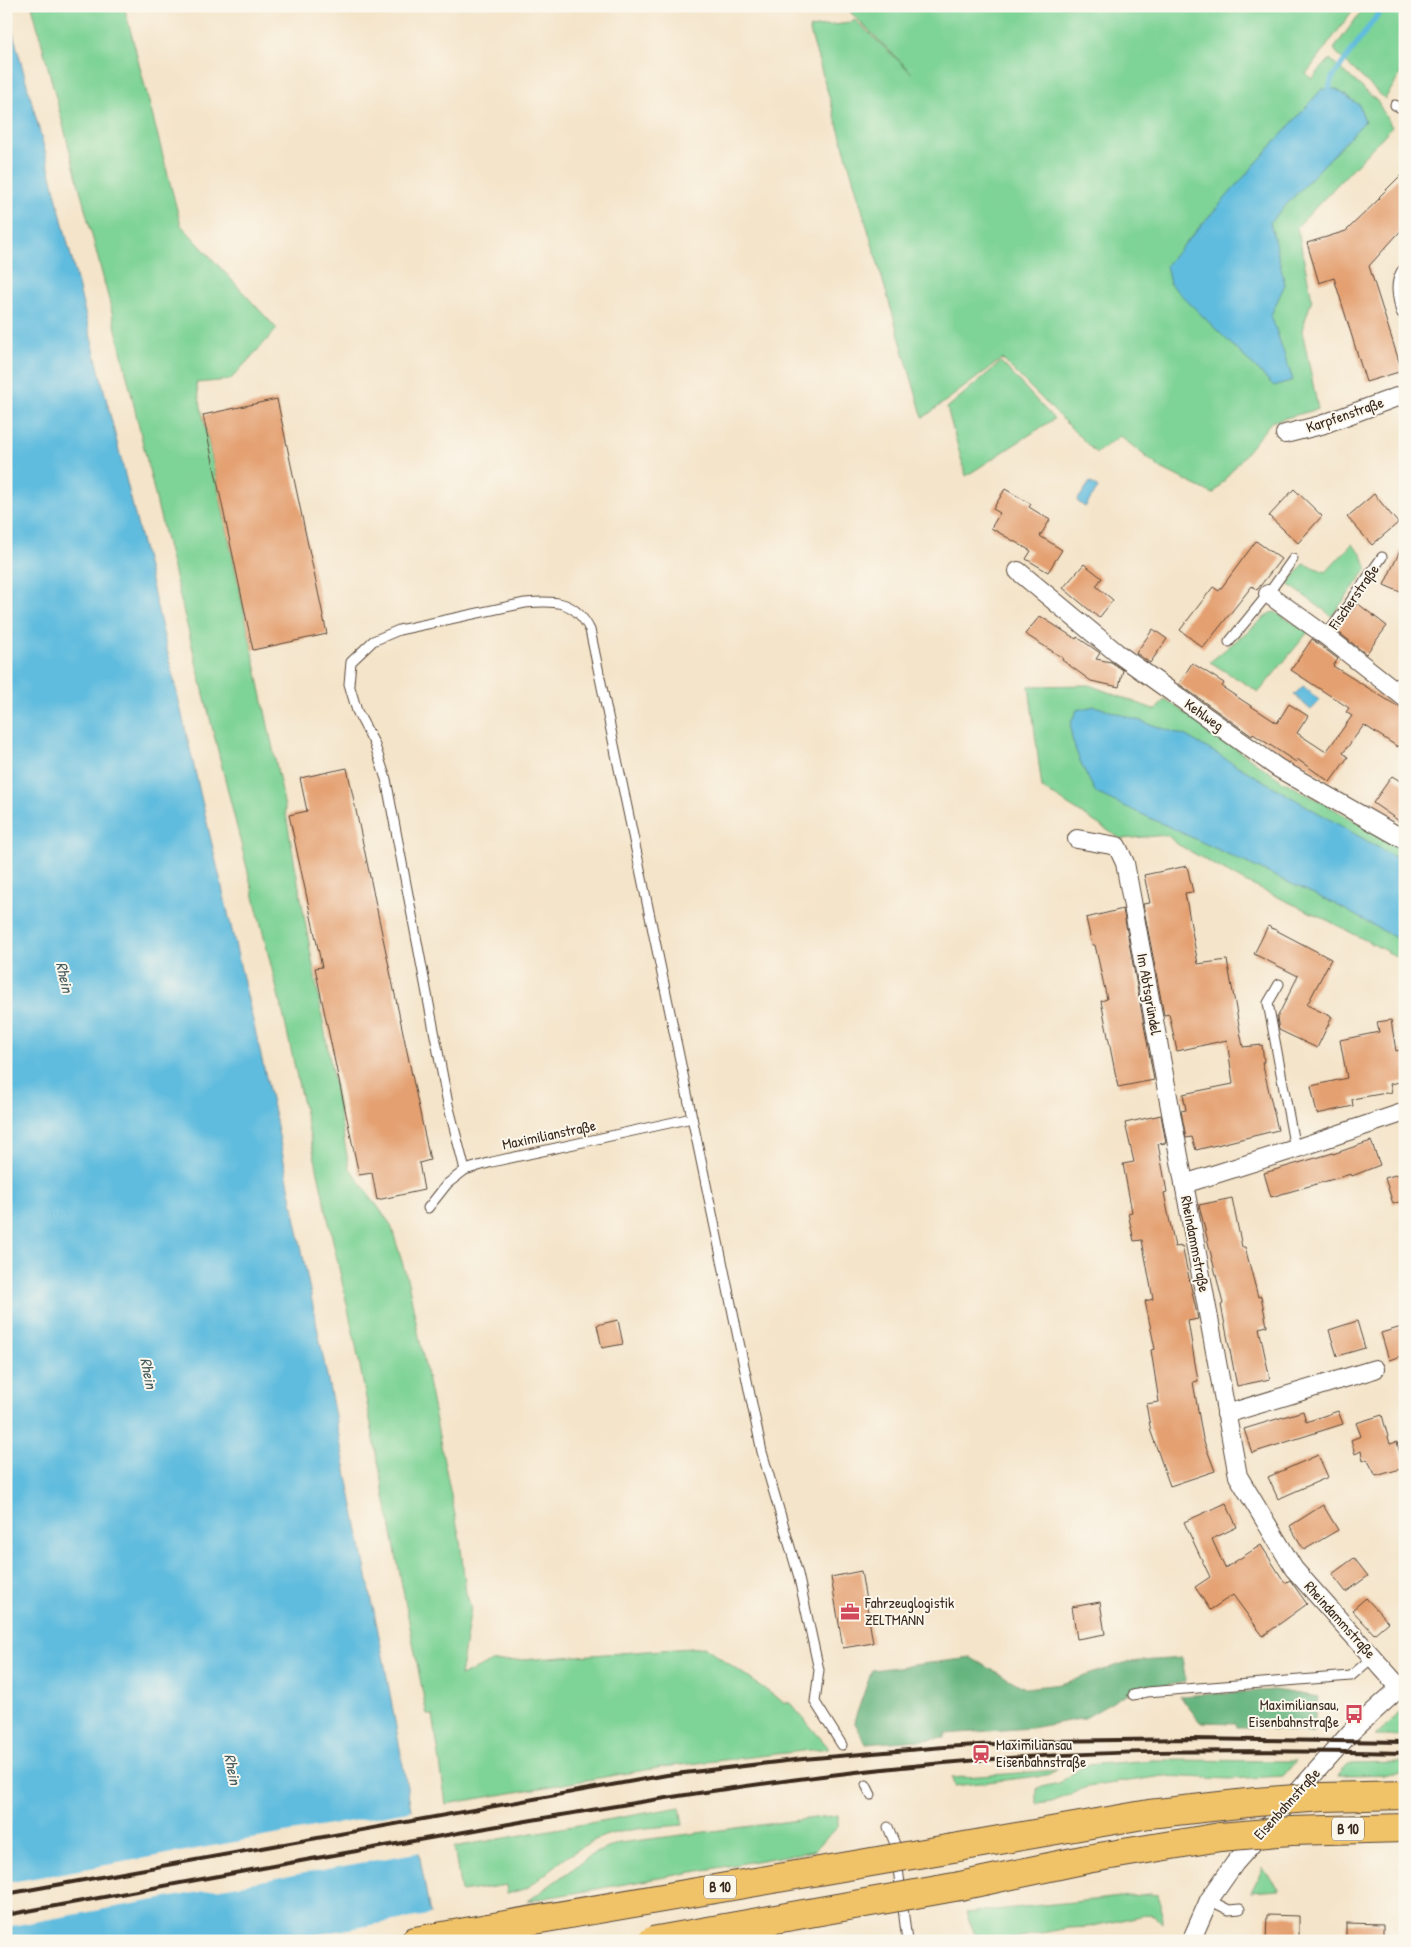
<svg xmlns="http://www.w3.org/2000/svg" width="1411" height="1947" viewBox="0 0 1411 1947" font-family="'Patrick Hand',sans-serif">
  <rect width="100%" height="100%" fill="#fbf7ec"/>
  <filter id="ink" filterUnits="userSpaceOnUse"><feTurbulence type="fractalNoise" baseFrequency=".02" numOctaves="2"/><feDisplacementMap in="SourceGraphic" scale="10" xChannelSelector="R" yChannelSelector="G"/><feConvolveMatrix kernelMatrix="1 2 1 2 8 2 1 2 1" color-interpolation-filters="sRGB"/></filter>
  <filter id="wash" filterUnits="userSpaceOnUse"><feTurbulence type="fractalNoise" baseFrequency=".0096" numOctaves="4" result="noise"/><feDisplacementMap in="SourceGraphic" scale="20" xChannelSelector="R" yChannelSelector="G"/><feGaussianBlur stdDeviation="1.12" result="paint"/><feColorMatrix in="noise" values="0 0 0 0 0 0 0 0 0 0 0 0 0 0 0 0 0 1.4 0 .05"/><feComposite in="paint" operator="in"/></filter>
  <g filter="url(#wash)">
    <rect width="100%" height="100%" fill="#f4e4c9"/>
    <g fill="#7ed396" stroke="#5c7e5a">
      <polygon points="32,6 124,6 181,225 277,329 230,380 196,383 282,792 349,1167 391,1225 408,1282 460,1540 466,1593 471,1608 460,1676 492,1662 705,1647 783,1702 790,1703 829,1748 663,1767 446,1804 433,1715 427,1715 355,1341 284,1018 159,512 111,308"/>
      <polygon points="849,6 1356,6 1306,74 1312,79 1330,59 1377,101 1392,127 1297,227 1312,299 1302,330 1318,409 1271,422 1213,494 1159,467 1120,436 1096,453 1002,359 923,418 809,28 850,23 855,20 912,73 851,13"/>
      <polygon points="1365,6 1405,6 1405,67 1385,99 1340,57 1334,49"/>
      <polygon points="1001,362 1054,419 966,476 947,408"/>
      <polygon points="1352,544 1362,555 1367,569 1332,616 1288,584 1304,564 1326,572"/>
      <polygon points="1275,612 1308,632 1259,692 1210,662 1270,613"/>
      <polygon points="1089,685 1156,710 1165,699 1281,780 1405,848 1405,961 1325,919 1245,882 1177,844 1167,835 1121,839 1042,788 1029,686"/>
      <polygon points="1405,1708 1405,1736 1375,1736"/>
      <polygon points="1153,1760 1278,1761 1296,1761 1283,1776 1229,1779 1164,1776 1087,1787 1052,1802 1037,1804 1037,1788 1059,1783 1085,1765"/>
      <polygon points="1405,1763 1405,1774 1338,1775 1348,1764"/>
      <polygon points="1057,1770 1047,1775 954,1786 952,1778"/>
      <path d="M680,1807L683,1825C659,1827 634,1828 611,1834C579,1843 553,1869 527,1888L507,1894L506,1885L461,1892L454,1847Z"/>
      <polygon points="838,1815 838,1827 813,1851 528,1901 593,1854 619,1843"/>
      <polygon points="1263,1868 1279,1890 1251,1892"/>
      <polygon points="1150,1894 1158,1895 1161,1904 1162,1923 1156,1916 1150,1914 1088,1927 1068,1928 999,1941 978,1941 966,1913"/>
    </g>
    <g fill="#66b57f" stroke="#50704e">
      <polygon points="971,1658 1025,1688 1061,1684 1127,1662 1182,1658 1186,1682 1130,1692 1085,1718 1031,1728 945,1734 945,1738 866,1744 854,1721 872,1670"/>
      <polygon points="1274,1690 1318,1697 1313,1732 1271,1730 1270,1727 1237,1727 1236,1723 1200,1722 1180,1696"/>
    </g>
    <g fill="#60bcde" stroke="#4e737e">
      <polygon points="6,7 45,151 148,568 275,1116 384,1661 435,1941 6,1941"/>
      <polygon points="1322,89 1336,89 1359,105 1365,121 1270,222 1285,284 1271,315 1293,380 1274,386 1170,284 1166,265"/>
      <polygon points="1090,482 1098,488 1085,507 1077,501"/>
      <polygon points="1303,686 1320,701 1311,710 1294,695"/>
      <path d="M1095,706L1186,736L1405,863V943L1335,904L1096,793C1088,778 1068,741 1071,725C1071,720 1075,715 1077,710Z"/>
    </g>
    <g fill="#f4e4c9">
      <polygon points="414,1810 421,1852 6,1927 6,1883"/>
      <polygon points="433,1914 437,1941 282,1941"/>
    </g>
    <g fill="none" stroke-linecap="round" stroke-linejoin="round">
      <polyline stroke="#60bcde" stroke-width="5.5" points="1327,96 1332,78 1384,6"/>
    </g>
    <g id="blocks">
      <g fill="#e4a071">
        <polygon points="1405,171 1405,226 1369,266 1402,371 1366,382 1334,278 1319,283 1307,243 1346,231 1380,198 1379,197"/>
        <polygon points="277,399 327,634 253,650 203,415"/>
        <polygon points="1005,489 1031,504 1029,507 1050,520 1040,536 1062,550 1048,572 1026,559 1031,551 991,528 1000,513 993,509"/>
        <polygon points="1294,489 1322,516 1298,543 1269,516"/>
        <polygon points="1374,494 1398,523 1372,545 1347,517"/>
        <polygon points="1405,540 1405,594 1384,585"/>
        <polygon points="1256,541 1281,559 1257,590 1252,586 1203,648 1180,630 1213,587 1219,591"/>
        <polygon points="1084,564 1102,578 1096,586 1113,600 1099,618 1063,588"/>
        <polygon points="1357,603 1387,626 1366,654 1337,631"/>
        <polygon points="1040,616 1076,639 1077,637 1100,653 1096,659 1111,662 1123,670 1119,687 1091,681 1062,660 1063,658 1025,634"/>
        <polygon points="1153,629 1167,639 1150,663 1136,653"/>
        <polygon points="1312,639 1338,659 1333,666 1405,711 1405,737 1398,747 1364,725 1343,753 1348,757 1330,782 1297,759 1296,762 1253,734 1252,736 1179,684 1192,663 1224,683 1222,687 1277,723 1289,704 1308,716 1297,733 1326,752 1352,716 1346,712 1349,708 1291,670"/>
        <polygon points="347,768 430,1160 419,1163 424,1190 377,1200 372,1173 359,1175 315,968 322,967 289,815 307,811 300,778"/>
        <polygon points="1392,776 1405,784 1405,812 1399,821 1373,803"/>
        <polygon points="1187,866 1193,892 1185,893 1198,964 1227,960 1243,1047 1262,1045 1264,1062 1262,1062 1278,1130 1196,1150 1192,1137 1186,1138 1181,1111 1186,1110 1183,1094 1233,1084 1227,1040 1177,1051 1169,1014 1164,1015 1143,904 1150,903 1144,875"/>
        <polygon points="1123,909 1154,1080 1118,1087 1101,1001 1107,999 1095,945 1092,945 1086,918"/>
        <polygon points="1268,926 1331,959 1307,1005 1332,1017 1317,1048 1279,1030 1277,1018 1298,976 1254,954"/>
        <polygon points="1391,1020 1396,1051 1405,1049 1405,1081 1390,1084 1392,1092 1352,1099 1353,1106 1317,1114 1311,1086 1347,1078 1340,1040 1379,1032 1377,1022"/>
        <polygon points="1161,1115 1166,1143 1158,1144 1167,1192 1164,1193 1175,1247 1182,1246 1198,1319 1188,1321 1198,1381 1193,1382 1203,1439 1215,1471 1170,1486 1151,1432 1146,1404 1159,1402 1151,1350 1155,1349 1145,1301 1153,1299 1142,1240 1134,1241 1128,1213 1132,1212 1123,1164 1134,1162 1125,1123"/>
        <polygon points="1371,1141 1380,1165 1352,1176 1351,1174 1271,1197 1264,1173 1333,1153 1333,1154"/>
        <polygon points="1405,1172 1405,1200 1393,1204 1385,1178"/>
        <polygon points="1232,1198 1242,1247 1245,1247 1258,1297 1261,1296 1267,1326 1259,1328 1270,1379 1237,1386 1221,1305 1223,1304 1199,1205"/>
        <polygon points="618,1320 623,1344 602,1348 597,1325"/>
        <polygon points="1357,1321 1365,1348 1337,1356 1329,1330"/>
        <polygon points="1405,1326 1405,1355 1389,1360 1381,1333"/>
        <polygon points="1303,1411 1306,1422 1338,1411 1343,1424 1252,1453 1244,1429"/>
        <polygon points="1382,1415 1390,1444 1397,1442 1404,1468 1376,1476 1367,1459 1363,1461 1361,1451 1355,1454 1351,1440 1361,1436 1356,1423"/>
        <polygon points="1318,1455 1328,1477 1278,1499 1268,1477"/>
        <polygon points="1226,1503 1237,1527 1212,1539 1225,1568 1261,1545 1285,1583 1290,1580 1307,1604 1263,1636 1233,1595 1210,1610 1195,1587 1210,1577 1184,1522"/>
        <polygon points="1323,1505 1338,1530 1304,1550 1290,1526"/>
        <polygon points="1354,1558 1368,1576 1346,1592 1332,1574"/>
        <polygon points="861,1571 873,1643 843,1648 831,1577"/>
        <polygon points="1366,1598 1388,1622 1374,1634 1352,1610"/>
        <polygon points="1100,1602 1105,1634 1077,1639 1072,1607"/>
        <polygon points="1267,1915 1299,1916 1299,1941 1266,1941"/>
        <polygon points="1346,1923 1383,1924 1383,1941 1346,1941"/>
      </g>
    </g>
  </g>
  <g filter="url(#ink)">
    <use href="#blocks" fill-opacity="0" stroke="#574638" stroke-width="1"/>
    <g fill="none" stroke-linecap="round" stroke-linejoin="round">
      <g stroke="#574638" stroke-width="11">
        <g id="lane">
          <polyline points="1395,105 1405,110"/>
          <polyline points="1326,636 1382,557"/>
          <polyline points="1229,642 1268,594 1293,559"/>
          <polyline points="1279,984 1268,1003 1295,1149"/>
          <path d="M465,1170L448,1104L386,779L374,743L357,711L349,684L351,662L373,641L399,630L525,603C555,600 575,600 590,630L762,1452L798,1574L819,1670L815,1702L842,1745"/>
          <polyline points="428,1208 447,1184 465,1170 492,1162 692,1118"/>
          <polyline points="1133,1695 1147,1692 1351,1676 1373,1657"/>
          <polyline points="866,1785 871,1795"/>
          <polyline points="888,1827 895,1844 907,1941"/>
          <polyline points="1209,1900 1229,1910 1240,1909"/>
        </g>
      </g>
      <g stroke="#574638" stroke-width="20">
        <g id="street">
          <path d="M1405,274C1399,286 1402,296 1405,310"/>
          <polyline points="1285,434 1321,425 1405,394"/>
          <polyline points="1018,571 1117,653 1278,768 1405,840"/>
          <polyline points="1268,594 1326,636 1405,698"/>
          <polyline points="1077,839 1117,846 1125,863 1238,1476 1294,1569 1400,1688"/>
          <polyline points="1184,1184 1295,1149 1405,1112"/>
          <polyline points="1226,1414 1375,1369"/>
          <polyline points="1191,1941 1209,1900 1235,1863 1351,1732 1405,1683"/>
        </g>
      </g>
      <g stroke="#574638" stroke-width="30">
        <g id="highway">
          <polyline points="1323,1797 1405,1795"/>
          <polyline points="1291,1831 1405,1828"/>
          <polyline points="953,1848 1149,1814 1256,1802"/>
          <polyline points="960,1886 1087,1859 1220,1837"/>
          <polyline points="415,1941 488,1928"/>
        </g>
      </g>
      <use href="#lane" stroke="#fff" stroke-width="9"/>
      <use href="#street" stroke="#fff" stroke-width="18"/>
      <use href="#highway" stroke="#f1c369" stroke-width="28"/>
      <g stroke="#3b2a1e" stroke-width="4">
        <polyline points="6,1894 667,1775 803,1759 944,1747 1045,1741 1192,1739 1405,1742"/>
        <path d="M6,1915C174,1884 341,1853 509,1824C653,1799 798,1776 944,1763C1097,1749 1251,1750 1405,1753"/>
      </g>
      <g stroke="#574638" stroke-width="30" stroke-linecap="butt">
        <g id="highway-bridge">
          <polyline points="1256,1802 1323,1797"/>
          <polyline points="1220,1837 1291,1831"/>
          <polyline points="488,1928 953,1848"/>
          <polyline points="652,1941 960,1886"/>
        </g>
      </g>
      <use href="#highway-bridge" stroke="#f1c369" stroke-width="28"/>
    </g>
  </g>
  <defs>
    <g id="office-bare" transform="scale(1.5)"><path d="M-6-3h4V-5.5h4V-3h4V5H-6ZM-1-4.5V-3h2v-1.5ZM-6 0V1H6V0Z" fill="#d1495b" stroke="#fbf7ec" stroke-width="2.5" paint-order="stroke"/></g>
    <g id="bus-bare" transform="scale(1.5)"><path d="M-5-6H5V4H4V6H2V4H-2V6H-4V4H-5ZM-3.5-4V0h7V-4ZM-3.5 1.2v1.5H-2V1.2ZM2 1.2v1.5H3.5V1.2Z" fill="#d1495b" stroke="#fbf7ec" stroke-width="2.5" paint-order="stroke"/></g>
    <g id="station-bare" transform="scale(1.5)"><path d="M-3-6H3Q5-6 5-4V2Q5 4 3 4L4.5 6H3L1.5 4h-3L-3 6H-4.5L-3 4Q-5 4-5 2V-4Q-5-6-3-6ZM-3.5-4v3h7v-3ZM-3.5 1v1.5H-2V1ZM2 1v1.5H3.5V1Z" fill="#d1495b" stroke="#fbf7ec" stroke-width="2.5" paint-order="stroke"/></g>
  </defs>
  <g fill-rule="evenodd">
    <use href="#office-bare" x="850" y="1612"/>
    <use href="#bus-bare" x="1354" y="1714"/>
    <use href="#station-bare" x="981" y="1754"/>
  </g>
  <g text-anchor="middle" stroke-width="4" stroke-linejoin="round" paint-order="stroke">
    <g fill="#fbf7ec" stroke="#75685c" stroke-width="1">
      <rect x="1332" y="1817.5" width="32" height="23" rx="4"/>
      <rect x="704" y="1875.5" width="32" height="23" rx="4"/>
    </g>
    <g font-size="14" font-weight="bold" fill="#3b2a1e">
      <text x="1348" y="1834">B 10</text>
      <text x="720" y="1892">B 10</text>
    </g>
    <g font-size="15" fill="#3b2a1e" stroke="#fbf7ec">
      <text transform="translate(1345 415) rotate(-19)" y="5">Karpfenstraße</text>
      <text transform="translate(1354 597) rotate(-55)" y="5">Fischerstraße</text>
      <text transform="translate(1204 715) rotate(35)" y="5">Kehlweg</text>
      <text transform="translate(1149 994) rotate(80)" y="5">Im Abtsgründel</text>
      <text transform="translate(549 1135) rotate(-12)" y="5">Maximilianstraße</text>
      <text transform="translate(1195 1244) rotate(79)" y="5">Rheindammstraße</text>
      <text transform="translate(1340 1620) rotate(48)" y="5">Rheindammstraße</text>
      <text transform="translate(1287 1804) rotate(-48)" y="5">Eisenbahnstraße</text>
    </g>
    <g font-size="15" fill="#3b2a1e" stroke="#fbf7ec" text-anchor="start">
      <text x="865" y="1608">Fahrzeuglogistik<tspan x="865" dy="17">ZELTMANN</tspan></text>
      <text x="1339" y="1710" text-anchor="end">Maximiliansau,<tspan x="1339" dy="17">Eisenbahnstraße</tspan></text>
      <text x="996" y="1750">Maximiliansau<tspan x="996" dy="17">Eisenbahnstraße</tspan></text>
    </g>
    <g font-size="16" font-style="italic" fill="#485d61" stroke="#fbf7ec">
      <text transform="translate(65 977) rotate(77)" y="6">Rhein</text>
      <text transform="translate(149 1373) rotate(78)" y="6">Rhein</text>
      <text transform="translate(233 1769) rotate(78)" y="6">Rhein</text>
    </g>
  </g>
  <rect width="1411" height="1947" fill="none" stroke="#fbf7ec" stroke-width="25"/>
</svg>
